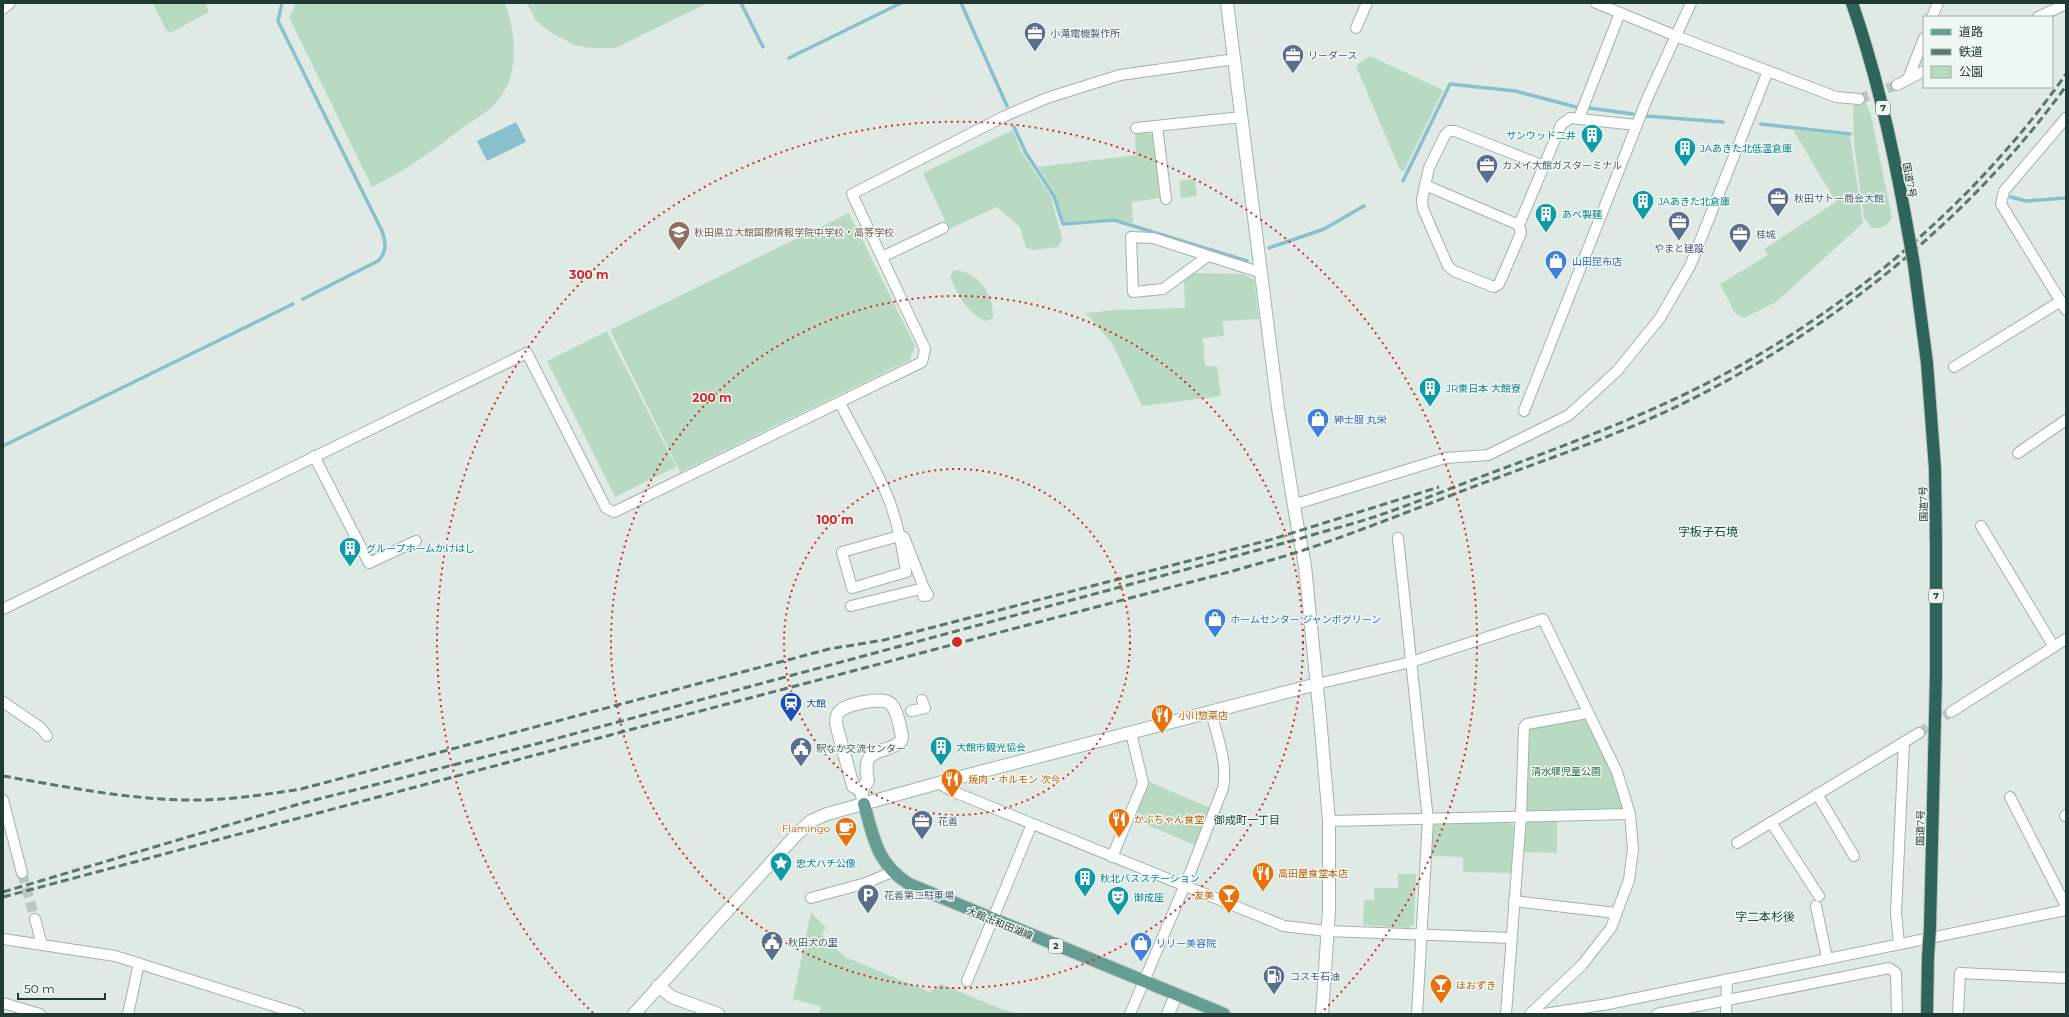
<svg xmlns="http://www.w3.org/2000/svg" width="2069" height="1017" viewBox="0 0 2069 1017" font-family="Montserrat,'Noto Sans JP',sans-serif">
  <rect width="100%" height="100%" fill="#dfeae5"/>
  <g fill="#b8dac3">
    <polygon points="153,3 205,3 209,12 170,33 166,30"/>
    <path d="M296,3H505C516,35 521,76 495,104C485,114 470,122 458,131C429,154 406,170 372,187L289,17Z"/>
    <polygon points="527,3 708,3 615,48 591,48 574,45 552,33 536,21"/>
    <polygon points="1370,56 1443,90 1404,171 1400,170 1356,66"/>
    <path d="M1866,102L1871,115L1892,218C1887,227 1882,228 1872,228L1864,218L1854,144L1853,106L1857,103Z"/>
    <polygon points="1013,130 1021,151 1051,196 1062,239 1058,247 1034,250 1026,248 1020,227 997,207 949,229 923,173"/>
    <polygon points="1793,130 1850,136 1863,223 1776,302 1744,318 1735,313 1720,284 1768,255 1764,249 1836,202"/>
    <polygon points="1149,133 1153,135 1161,198 1132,202 1133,223 1112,218 1064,222 1055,193 1038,167 1136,155 1135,134"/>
    <polygon points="1195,179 1197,196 1181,198 1179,181"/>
    <polygon points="849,213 915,346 910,360 680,472 610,330"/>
    <path d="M954,270C977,270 995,296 993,318L986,321C967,314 957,294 950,276Z"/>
    <polygon points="1193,273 1243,274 1254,280 1259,319 1223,321 1224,336 1203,338 1205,366 1217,366 1221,396 1142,406 1112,343 1086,313 1116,310 1185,308 1184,278"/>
    <polygon points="607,331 676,467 615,497 547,361"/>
    <polygon points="1587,718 1611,768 1624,812 1525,814 1525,729"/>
    <polygon points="1147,781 1213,809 1197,846 1131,818"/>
    <polygon points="1557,820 1557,853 1523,852 1523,826 1529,822"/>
    <polygon points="1509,822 1514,826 1511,873 1463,872 1463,857 1431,856 1431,829 1435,824"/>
    <polygon points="1398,874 1416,874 1414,924 1409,928 1363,925 1364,900 1374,900 1374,888 1398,888"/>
    <polygon points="811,912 826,928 822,934 845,957 930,992 941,984 1004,1010 1023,1014 819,1014 821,1007 793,999"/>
  </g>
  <polygon fill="#89c0cd" points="516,122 526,142 487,161 477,141"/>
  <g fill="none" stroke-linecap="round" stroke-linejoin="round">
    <g stroke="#89c0cd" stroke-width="3.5">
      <path d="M282,3L278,21L382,231C386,243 387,252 378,261L303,299"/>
      <polyline points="741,3 763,47"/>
      <polyline points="961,3 1007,106"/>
      <polyline points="789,58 901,3"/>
      <polyline points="1589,108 1633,114"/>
      <polyline points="1646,116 1723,122"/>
      <polyline points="1761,124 1850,134"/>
      <polyline points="1014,127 1026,153 1054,196 1063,224 1114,220 1247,261"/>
      <polyline points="1403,181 1450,84 1515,91 1576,107"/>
      <polyline points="2011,197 2026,201 2066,198"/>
      <polyline points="1269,248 1324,229 1364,206"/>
      <polyline points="3,446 293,304"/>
    </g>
    <g stroke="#b9c7c1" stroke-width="10" stroke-dasharray="10 5" stroke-linecap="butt">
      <polyline points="1859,99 1897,85"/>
      <polyline points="1919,733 1951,712"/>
      <polyline points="22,873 35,919"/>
    </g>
    <g stroke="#a2b1ac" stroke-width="12">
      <g id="street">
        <polyline points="1596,3 1676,36 1836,97 1859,99"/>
        <polyline points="3,9 10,3"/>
        <polyline points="1932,17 1938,3"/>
        <polyline points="2038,17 2066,4"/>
        <polyline points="1356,28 1367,3"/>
        <polyline points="1908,79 1924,38"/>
        <polyline points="1897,85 1924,71"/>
        <polyline points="1579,118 1620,13"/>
        <polyline points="2066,118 2004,191 2001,204 2066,310"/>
        <polyline points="1157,126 1166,199"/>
        <polyline points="1136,128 1242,117"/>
        <polyline points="1425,185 1422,200 1423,209 1448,266 1454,271 1494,287 1499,284 1521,233 1519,225 1561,125 1570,118 1637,125"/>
        <polyline points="1519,225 1425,185 1429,168 1445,135 1449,131 1455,131 1544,166"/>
        <polyline points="1208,256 1163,289 1133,292 1131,237 1153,238 1262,273"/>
        <polyline points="882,257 943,228"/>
        <polyline points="1954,367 2061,301"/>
        <path d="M840,403C856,435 876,467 889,500C898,523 902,547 906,572L852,588L842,552L899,536"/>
        <polyline points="1524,411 1647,99 1691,3"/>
        <polyline points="2018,453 2066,420"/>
        <polyline points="314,456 369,563 416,541"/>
        <polyline points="1293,505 1445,458 1488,455 1569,415 1617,371 1660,318 1690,266 1768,71"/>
        <polyline points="1981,526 2054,647"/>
        <polyline points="1398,538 1428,820 1417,1014"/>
        <polyline points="923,596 928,595 924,588"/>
        <polyline points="851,606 924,588 904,537"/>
        <polyline points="3,609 527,353 606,508 614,512 922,362 925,349 852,194 1005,116 1047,98 1120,75 1235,59"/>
        <polyline points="1317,684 1411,662 1543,619 1617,772 1630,814 1633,849 1629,880 1611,928 1582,965 1530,1014"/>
        <polyline points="3,702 41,728 47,736"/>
        <polyline points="911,711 925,708 922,700"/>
        <polyline points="1951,712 2066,639"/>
        <polyline points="940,784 954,792 1284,926 1327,931 1511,938"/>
        <polyline points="1817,794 1854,856"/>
        <polyline points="2010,797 2066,906"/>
        <polyline points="3,800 22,873"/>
        <polyline points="2065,816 2066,815"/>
        <polyline points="1329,821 1630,814"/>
        <polyline points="1771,822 1819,896"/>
        <polyline points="1737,843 1919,733"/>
        <polyline points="1112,857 1143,783 1131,733"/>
        <polyline points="811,898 866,883 892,872"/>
        <polyline points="1514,901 1616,913"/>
        <polyline points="1816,906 1827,958"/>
        <polyline points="35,919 42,945"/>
        <polyline points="3,939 115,956 299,1014"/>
        <polyline points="1899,944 1896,913 1904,742"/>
        <polyline points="967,981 1032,824"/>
        <polyline points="3,1003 40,1014"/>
        <polyline points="128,1014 139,963"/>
        <path d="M1130,1014L1190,873L1223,788C1228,763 1217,736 1211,712"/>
        <polyline points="1506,1014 1521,816 1524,727 1527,724 1587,713"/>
        <polyline points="1544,1014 1608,1004 2066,910"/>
        <polyline points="1657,1014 1889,968 1896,973 1897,1014"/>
        <polyline points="1726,1014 1727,979"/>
        <polyline points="1958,1014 1960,973 2066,978"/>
      </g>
    </g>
    <g stroke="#9fb5ae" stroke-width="14">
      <g id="secondary">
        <polyline points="1227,3 1278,408 1296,518 1305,566 1320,717 1329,821 1329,910 1322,1014"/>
        <path d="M861,791L868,781C860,743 887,756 901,741L902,737C900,727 898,712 891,704C883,696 846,704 839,712C836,715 836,720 836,724L853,786L861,791L864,804"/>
        <polyline points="658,986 672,997 718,1014"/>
        <polyline points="634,1014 796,835 811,821 827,814 953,779 1317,684"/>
        <polyline points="1168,1014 1176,995"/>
      </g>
    </g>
    <g stroke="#bcc4c2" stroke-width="14">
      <path id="primary" d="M864,804C874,839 877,864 909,884L1224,1014"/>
    </g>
    <g stroke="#bcc4c2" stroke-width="14">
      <g id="highway">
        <path d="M1852,3C1876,72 1892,143 1905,215"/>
        <polyline points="1914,265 1927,363 1935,469 1936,544 1936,676 1930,928"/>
        <polyline points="1927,1014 1928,957"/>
      </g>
    </g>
    <use href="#street" stroke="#fff" stroke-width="10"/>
    <use href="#secondary" stroke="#fff" stroke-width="12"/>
    <use href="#primary" stroke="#659e91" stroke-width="12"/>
    <use href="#highway" stroke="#2e645a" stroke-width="12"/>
    <g stroke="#5b756f" stroke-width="3" stroke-dasharray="8 4" stroke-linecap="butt">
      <path d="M3,776C61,786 126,799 185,800C224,801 262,795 301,789L829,649L884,640L1273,539L1439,487"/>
      <path d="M3,892L299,804L536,744L1299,539C1324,531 1350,525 1374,517C1416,503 1458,485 1499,470C1574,442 1649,414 1719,377C1855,305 1978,199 2066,74"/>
      <path d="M3,897L708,709L1233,571C1256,564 1280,558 1304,550C1360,531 1415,509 1470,488C1544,460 1620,435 1690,400C1834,328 1972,217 2066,86"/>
    </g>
    <g stroke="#bcc4c2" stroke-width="14" stroke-linecap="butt">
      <g id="highway-bridge">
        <polyline points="1905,215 1914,265"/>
        <polyline points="1928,957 1930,928"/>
      </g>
    </g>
    <use href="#highway-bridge" stroke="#2e645a" stroke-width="12"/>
  </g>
  <g fill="none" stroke="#d62828" stroke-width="2" stroke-dasharray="2 4">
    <circle cx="957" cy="642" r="173"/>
    <circle cx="957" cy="642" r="346"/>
    <path d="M593 1013A520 520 0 1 1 1321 1013"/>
  </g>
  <defs>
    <g id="office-pin" transform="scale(1.15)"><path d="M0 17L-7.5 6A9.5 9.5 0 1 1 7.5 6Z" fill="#5c6f8a" stroke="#eff7f3"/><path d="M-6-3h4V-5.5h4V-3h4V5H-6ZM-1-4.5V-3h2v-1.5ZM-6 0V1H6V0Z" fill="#fff"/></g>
    <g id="building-pin" transform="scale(1.15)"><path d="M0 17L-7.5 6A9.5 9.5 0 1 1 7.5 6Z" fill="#0f9aa8" stroke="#eff7f3"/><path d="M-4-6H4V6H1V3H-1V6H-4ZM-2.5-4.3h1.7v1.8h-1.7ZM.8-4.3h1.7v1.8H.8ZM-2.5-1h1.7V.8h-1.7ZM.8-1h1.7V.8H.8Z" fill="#fff"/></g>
    <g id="school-pin" transform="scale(1.15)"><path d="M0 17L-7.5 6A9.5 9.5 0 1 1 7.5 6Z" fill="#8d6e63" stroke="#eff7f3"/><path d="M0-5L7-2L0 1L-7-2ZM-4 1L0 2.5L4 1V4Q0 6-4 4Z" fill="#fff"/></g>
    <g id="shop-pin" transform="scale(1.15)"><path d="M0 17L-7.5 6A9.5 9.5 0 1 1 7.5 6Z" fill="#3f7fe0" stroke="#eff7f3"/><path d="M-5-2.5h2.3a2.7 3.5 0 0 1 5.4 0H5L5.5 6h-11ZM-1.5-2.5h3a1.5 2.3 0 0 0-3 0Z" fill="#fff"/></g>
    <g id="station-pin" transform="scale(1.15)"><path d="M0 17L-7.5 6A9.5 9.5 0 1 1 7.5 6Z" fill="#1a4fb4" stroke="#eff7f3"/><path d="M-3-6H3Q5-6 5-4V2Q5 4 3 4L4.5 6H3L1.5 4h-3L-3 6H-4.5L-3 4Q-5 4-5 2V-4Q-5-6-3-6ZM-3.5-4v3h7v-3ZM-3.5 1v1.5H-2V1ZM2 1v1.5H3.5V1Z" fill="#fff"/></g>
    <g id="restaurant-pin" transform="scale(1.15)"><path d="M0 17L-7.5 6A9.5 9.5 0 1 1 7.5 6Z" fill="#e8710a" stroke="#eff7f3"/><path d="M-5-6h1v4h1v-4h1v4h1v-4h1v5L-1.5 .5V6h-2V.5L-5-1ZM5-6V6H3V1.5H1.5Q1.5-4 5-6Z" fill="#fff"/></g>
    <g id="civic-pin" transform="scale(1.15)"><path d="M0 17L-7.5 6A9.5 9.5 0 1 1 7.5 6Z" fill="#5c6f8a" stroke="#eff7f3"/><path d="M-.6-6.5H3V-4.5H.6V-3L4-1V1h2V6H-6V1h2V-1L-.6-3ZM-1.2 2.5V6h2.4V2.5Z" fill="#fff"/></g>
    <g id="cafe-pin" transform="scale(1.15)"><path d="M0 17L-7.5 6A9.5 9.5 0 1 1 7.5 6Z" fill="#e8710a" stroke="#eff7f3"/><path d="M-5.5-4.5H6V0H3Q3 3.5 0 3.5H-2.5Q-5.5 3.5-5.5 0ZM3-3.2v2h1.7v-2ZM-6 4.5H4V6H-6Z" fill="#fff"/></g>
    <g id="sight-pin" transform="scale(1.15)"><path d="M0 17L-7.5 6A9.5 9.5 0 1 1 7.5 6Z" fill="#0f9aa8" stroke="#eff7f3"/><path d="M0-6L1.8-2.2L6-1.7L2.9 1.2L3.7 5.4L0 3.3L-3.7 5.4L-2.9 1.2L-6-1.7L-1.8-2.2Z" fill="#fff"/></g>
    <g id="parking-pin" transform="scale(1.15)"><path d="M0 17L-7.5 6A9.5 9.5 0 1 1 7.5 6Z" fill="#5c6f8a" stroke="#eff7f3"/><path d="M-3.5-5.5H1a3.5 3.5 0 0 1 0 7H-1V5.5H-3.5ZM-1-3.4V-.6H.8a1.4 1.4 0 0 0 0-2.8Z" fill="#fff"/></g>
    <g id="bar-pin" transform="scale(1.15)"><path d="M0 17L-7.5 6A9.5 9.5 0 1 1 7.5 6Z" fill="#e8710a" stroke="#eff7f3"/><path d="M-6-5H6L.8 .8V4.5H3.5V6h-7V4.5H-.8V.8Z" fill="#fff"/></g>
    <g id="theatre-pin" transform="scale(1.15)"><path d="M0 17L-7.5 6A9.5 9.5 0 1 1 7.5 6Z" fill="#0f9aa8" stroke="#eff7f3"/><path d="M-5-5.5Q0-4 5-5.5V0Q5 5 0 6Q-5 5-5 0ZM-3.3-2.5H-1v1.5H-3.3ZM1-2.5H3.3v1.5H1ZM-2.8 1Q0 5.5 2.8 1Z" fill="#fff"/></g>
    <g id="fuel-pin" transform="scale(1.15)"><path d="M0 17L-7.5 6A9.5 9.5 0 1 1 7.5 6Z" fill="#5c6f8a" stroke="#eff7f3"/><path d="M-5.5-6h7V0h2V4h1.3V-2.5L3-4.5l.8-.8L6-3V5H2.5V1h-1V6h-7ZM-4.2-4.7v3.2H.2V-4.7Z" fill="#fff"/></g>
  </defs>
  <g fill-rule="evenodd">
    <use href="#office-pin" x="1035" y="33"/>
    <use href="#office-pin" x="1293" y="55"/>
    <use href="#building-pin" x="1592" y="135"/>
    <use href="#building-pin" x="1685" y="148"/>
    <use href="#office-pin" x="1487" y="165"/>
    <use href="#office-pin" x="1778" y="198"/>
    <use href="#building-pin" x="1643" y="201"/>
    <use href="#building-pin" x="1546" y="214"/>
    <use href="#office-pin" x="1679" y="222"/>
    <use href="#school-pin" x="679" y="232"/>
    <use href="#office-pin" x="1740" y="234"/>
    <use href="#shop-pin" x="1556" y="261"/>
    <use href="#building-pin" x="1430" y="388"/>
    <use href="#shop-pin" x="1318" y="419"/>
    <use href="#building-pin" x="350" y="548"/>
    <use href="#shop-pin" x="1215" y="619"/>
    <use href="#station-pin" x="791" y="703"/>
    <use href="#restaurant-pin" x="1162" y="715"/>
    <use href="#building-pin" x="941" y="747"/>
    <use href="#civic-pin" x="801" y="748"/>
    <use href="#restaurant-pin" x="952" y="779"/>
    <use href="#restaurant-pin" x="1119" y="819"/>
    <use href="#office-pin" x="922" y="821"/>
    <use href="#cafe-pin" x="846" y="828"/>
    <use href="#sight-pin" x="781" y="863"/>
    <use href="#restaurant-pin" x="1263" y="873"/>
    <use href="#building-pin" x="1085" y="878"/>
    <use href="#parking-pin" x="868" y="895"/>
    <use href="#bar-pin" x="1229" y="895"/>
    <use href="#theatre-pin" x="1118" y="897"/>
    <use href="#civic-pin" x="772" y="942"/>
    <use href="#shop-pin" x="1141" y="943"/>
    <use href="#fuel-pin" x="1274" y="976"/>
    <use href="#bar-pin" x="1441" y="985"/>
  </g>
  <g text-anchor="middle" stroke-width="3" stroke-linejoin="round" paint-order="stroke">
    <g fill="#eff7f3" stroke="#5f726d" stroke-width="1">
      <rect x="1876" y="101" width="14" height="14" rx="3"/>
      <rect x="1929" y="589" width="14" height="14" rx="3"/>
      <rect x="1049" y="939" width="14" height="14" rx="3"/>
    </g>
    <g font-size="9" font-weight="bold" fill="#213933">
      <text x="1883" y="111">7</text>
      <text x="1936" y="599">7</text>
      <text x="1056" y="949">2</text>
    </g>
    <g font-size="10" fill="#4e5e75" stroke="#eff7f3" text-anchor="start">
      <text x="1050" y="37">小滝電機製作所</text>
      <text x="1308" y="59">リーダース</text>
      <text x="1502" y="169">カメイ大館ガスターミナル</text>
      <text x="1794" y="202">秋田サトー商会大館</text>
      <text x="1756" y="238">桂城</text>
      <text x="1679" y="252" text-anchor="middle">やまと建設</text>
      <text x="816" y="752">駅なか交流センター</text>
      <text x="938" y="825">花善</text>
      <text x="884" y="899">花善第二駐車場</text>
      <text x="788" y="946">秋田犬の里</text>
      <text x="1290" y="980">コスモ石油</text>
    </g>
    <g font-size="10" fill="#0d838f" stroke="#eff7f3" text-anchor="start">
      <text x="1576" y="139" text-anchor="end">サンウッド二井</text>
      <text x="1700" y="152">JAあきた北低温倉庫</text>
      <text x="1658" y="205">JAあきた北倉庫</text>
      <text x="1562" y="218">あべ製麺</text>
      <text x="1446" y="392">JR東日本 大館寮</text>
      <text x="366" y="552">グループホームかけはし</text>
      <text x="956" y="751">大館市観光協会</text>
      <text x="796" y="867">忠犬ハチ公像</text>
      <text x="1100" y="882">秋北バスステーション</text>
      <text x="1134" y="901">御成座</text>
    </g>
    <g font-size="10" fill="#213933" stroke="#eff7f3">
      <text transform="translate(1910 180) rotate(79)" y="4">国道7号</text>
      <text transform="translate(1923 504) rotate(-91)" y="4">国道7号</text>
      <text transform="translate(1920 828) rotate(-89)" y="4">国道7号</text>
      <text transform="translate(1000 923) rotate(22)" y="4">大館十和田湖線</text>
    </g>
    <g font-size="10" fill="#785e54" stroke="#eff7f3" text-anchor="start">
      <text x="694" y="236">秋田県立大館国際情報学院中学校・高等学校</text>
    </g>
    <g font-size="10" fill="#366cbe" stroke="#eff7f3" text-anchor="start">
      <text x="1572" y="265">山田昆布店</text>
      <text x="1334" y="423">紳士服 丸栄</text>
      <text x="1230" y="623">ホームセンター ジャンボグリーン</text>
      <text x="1156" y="947">リリー美容院</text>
    </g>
    <g font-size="10" fill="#164399" stroke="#eff7f3" text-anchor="start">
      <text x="806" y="707">大館</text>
    </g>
    <g font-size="10" fill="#c56008" stroke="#eff7f3" text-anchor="start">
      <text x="1178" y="719">小川惣菜店</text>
      <text x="968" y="783">焼肉・ホルモン 次今</text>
      <text x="1134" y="823">かぶちゃん食堂</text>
      <text x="830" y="832" text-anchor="end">Flamingo</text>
      <text x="1278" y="877">高田屋食堂本店</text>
      <text x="1214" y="899" text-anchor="end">友美</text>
      <text x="1456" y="989">ほおずき</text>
    </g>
    <g font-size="10" fill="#2d6e48" stroke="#eff7f3">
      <text x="1566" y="775">清水堰児童公園</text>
    </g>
    <g font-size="11" fill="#1e4a41" stroke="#eff7f3">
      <text x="1247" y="824">御成町一丁目</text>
    </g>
    <g font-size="12" fill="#1e4a41" stroke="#eff7f3">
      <text x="1708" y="536">字板子石境</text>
      <text x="1765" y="921">字二本杉後</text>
    </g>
  </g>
  <circle cx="957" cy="642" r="6" fill="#d62828" stroke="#eff7f3" stroke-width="2"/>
  <g font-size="12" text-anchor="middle" font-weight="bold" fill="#d62828" stroke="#eff7f3" stroke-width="3" stroke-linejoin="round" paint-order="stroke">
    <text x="589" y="279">300 m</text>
    <text x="712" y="402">200 m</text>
    <text x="835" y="524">100 m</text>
  </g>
  <rect width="2069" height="1017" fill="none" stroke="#213933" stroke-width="8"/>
  <rect x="1923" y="16" width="130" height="72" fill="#eff7f3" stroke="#9daba6"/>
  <rect x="1931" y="29" width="20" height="6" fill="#659e91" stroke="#9daba6"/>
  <text x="1959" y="36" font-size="12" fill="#213933">道路</text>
  <rect x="1931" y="49" width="20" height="6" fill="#5b756f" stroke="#9daba6"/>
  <text x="1959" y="56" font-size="12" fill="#213933">鉄道</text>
  <rect x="1931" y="66" width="20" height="12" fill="#b8dac3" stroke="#9daba6"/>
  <text x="1959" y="76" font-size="12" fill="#213933">公園</text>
  <path d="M18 993v6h87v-6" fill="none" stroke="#213933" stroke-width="2"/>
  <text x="24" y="993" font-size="12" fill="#213933" stroke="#eff7f3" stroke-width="3" paint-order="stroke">50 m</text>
</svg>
